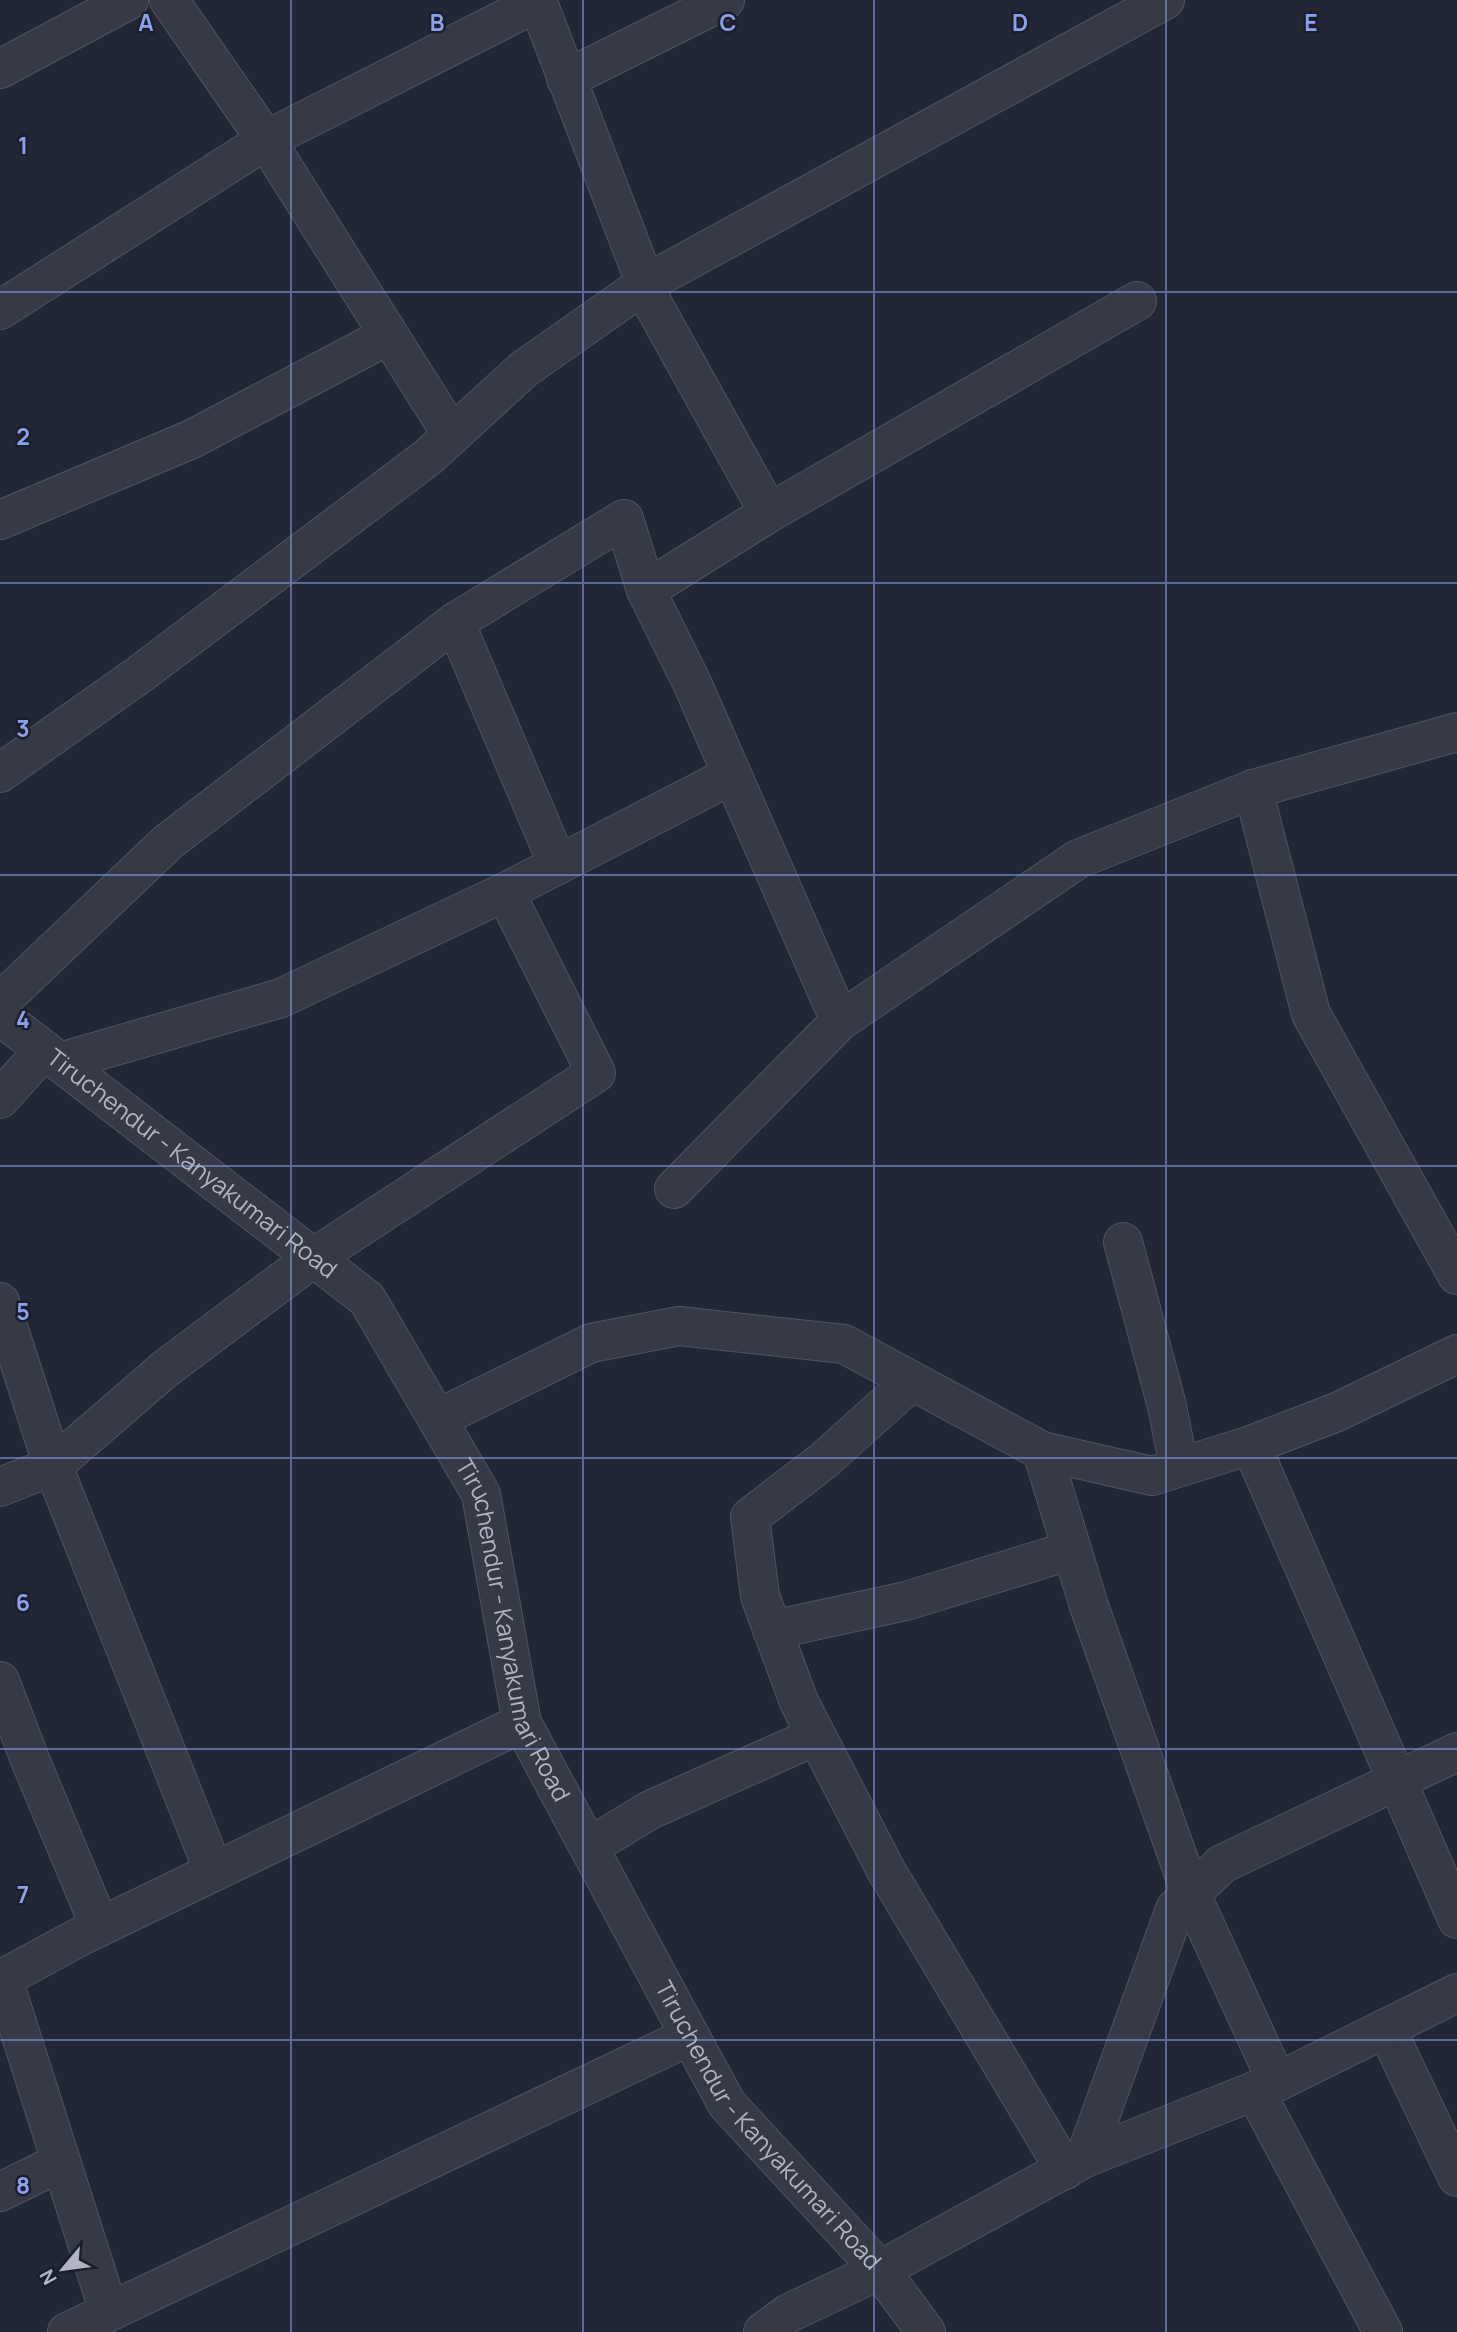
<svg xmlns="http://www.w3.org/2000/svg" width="1457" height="2332" viewBox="0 0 1457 2332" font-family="Manrope,sans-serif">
  <rect width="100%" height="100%" fill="#222735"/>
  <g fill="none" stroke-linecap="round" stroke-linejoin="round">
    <g stroke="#505461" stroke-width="40">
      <g id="minor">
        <polyline points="169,0 266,140 452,435"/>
        <polyline points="537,0 654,306 769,513"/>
        <polyline points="0,69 129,0"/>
        <polyline points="566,79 725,0"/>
        <polyline points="1137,301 769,513 646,590 692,683 840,1021 1078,859 1253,789 1457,732"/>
        <polyline points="0,310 266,140 538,2"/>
        <polyline points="0,520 192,439 389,335"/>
        <polyline points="455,622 558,865"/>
        <polyline points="0,773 140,674 428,457 524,369 645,284 1165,0"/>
        <polyline points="1253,789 1311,1014 1457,1275"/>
        <polyline points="0,1002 168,842 455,622 624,519 646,590"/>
        <path id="s1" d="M0,1016L367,1299L481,1494L522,1723L690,2036L727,2104L880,2270L926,2332"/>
        <polyline points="60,1062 281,998 505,892 732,775"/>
        <polyline points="0,1099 44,1050"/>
        <polyline points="674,1189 840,1021"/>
        <polyline points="1123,1242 1167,1406 1179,1467"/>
        <polyline points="0,1302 53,1466 214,1872"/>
        <polyline points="912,1381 823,1461 750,1517 760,1596 799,1702 887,1872 1065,2170"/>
        <polyline points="437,1419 591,1343 679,1326 844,1344 1042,1451 1152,1476 1251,1445 1337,1412 1457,1354"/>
        <polyline points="1251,1445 1457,1919"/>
        <polyline points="1042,1451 1089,1606 1191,1894 1277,2082"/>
        <polyline points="0,1487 53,1466 165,1369 313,1258 596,1073 505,892"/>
        <polyline points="772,1630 906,1601 1072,1550"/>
        <polyline points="0,1681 31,1762 100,1927"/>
        <polyline points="589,1847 650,1810 816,1736"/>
        <polyline points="3,1979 109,2312"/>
        <polyline points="0,1980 83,1935 522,1723"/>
        <polyline points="1386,2028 1457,2177"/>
        <polyline points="1255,2091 1383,2332"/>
        <polyline points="1085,2158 1277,2082 1457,1993"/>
        <polyline points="0,2192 61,2162"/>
        <polyline points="67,2332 690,2036"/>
        <polyline points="763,2332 789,2313 880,2270 1085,2158 1175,1909 1222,1864 1457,1752"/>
      </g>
    </g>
    <use href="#minor" stroke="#363a46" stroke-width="38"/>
  </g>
  <path fill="none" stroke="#8ba1ed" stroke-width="2" stroke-opacity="0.55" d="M291,0V2332M583,0V2332M874,0V2332M1166,0V2332M0,292H1457M0,583H1457M0,875H1457M0,1166H1457M0,1458H1457M0,1749H1457M0,2040H1457"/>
  <g text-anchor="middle" stroke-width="5" stroke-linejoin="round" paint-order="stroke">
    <g font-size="24" fill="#b0b4c3" stroke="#1b1f2b">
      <text dy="8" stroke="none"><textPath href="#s1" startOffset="242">Tiruchendur - Kanyakumari Road</textPath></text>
      <text dy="8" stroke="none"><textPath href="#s1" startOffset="830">Tiruchendur - Kanyakumari Road</textPath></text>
      <text dy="8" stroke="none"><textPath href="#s1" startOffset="1396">Tiruchendur - Kanyakumari Road</textPath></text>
    </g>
  </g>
  <g font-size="23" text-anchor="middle" font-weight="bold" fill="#8ba1ed" stroke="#1b1f2b" stroke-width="5" stroke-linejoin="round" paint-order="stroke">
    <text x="146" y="31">A</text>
    <text x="437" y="31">B</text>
    <text x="728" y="31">C</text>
    <text x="1020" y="31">D</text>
    <text x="1311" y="31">E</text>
    <text x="23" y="154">1</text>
    <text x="23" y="445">2</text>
    <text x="23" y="737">3</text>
    <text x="23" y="1028">4</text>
    <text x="23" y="1320">5</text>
    <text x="23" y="1611">6</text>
    <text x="23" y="1903">7</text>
    <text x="23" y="2194">8</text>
  </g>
  <g transform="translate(63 2269) rotate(241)" stroke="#1b1f2b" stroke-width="5" paint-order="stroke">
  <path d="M0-5L12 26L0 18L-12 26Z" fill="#b0b4c3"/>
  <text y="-10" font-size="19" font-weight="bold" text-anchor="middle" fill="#b0b4c3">N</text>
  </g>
</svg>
